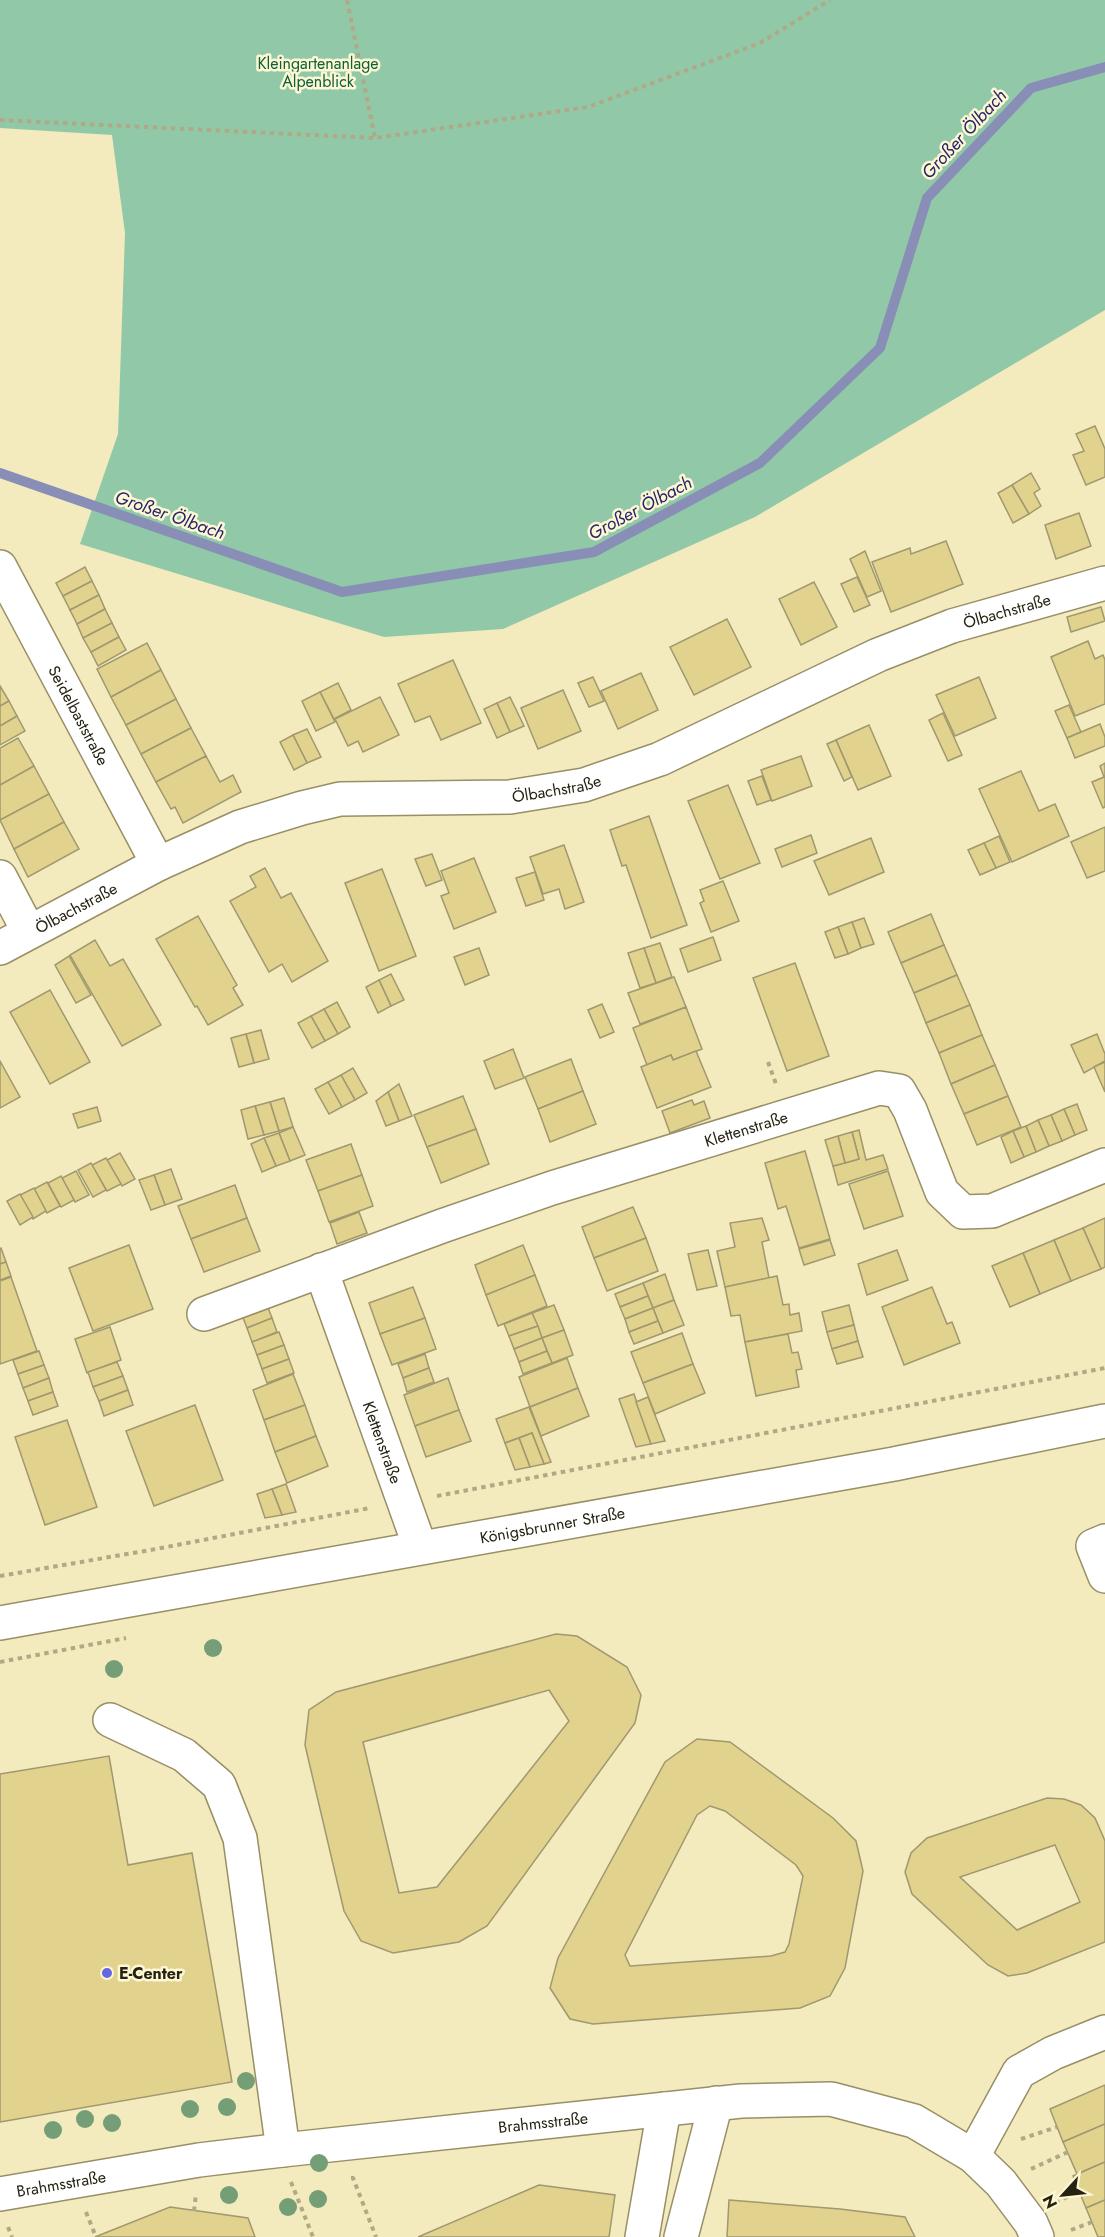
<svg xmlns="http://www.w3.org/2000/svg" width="1105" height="2237" viewBox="0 0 1105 2237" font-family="Jost,sans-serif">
  <rect width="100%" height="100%" fill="#f3eabe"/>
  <polygon fill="#91c9a8" points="0,0 1105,0 1105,310 755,517 503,629 384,637 80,544 118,434 125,233 112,135 0,128"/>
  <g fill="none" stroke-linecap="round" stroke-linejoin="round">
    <polyline stroke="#898eb6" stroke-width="10" points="0,473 342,592 594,552 760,463 880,348 927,198 1031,88 1105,67"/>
  </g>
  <g fill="#e1d28d" stroke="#a0986f" stroke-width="1.5" fill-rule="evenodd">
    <polygon points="1095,426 1105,449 1105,477 1086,485 1073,455 1084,451 1076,434"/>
    <polygon points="1031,473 1040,489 1034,493 1041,506 1029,514 1012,485"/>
    <polygon points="1012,485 1029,514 1013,523 998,493"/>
    <polygon points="1079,513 1091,546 1056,559 1045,525"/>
    <polygon points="946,541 963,584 891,612 872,562 910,548 911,554"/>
    <polygon points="865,551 881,591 867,597 850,559"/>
    <polygon points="85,567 92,581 63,596 56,583"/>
    <polygon points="857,577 870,605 854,612 841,584"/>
    <polygon points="92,581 99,595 70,610 63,596"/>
    <polygon points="814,582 837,627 801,645 779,599"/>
    <polygon points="99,595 105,609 77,624 70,610"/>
    <polygon points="1101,607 1105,621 1071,632 1067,617"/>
    <polygon points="105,609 112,623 83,638 77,624"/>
    <polygon points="727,619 751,667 694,695 670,647"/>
    <polygon points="112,623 119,637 91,652 83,638"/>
    <polygon points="119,637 126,650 98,666 91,652"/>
    <polygon points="1088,641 1095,659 1103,655 1105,660 1105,704 1075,716 1051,657"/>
    <polygon points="147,643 161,670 111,697 97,669"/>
    <polygon points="453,660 481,723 441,740 430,716 415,722 398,684"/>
    <polygon points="161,670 176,699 126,725 111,697"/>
    <polygon points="641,673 658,710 618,729 601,691"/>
    <polygon points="593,677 604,701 589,707 578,683"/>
    <polygon points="979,677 996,718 955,736 936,695"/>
    <polygon points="338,683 351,710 334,719 320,692"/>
    <polygon points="0,686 9,701 0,706"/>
    <polygon points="563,690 581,731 538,749 521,708"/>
    <polygon points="320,692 335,722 316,731 302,701"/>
    <polygon points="380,697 399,735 363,752 358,741 348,746 335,719"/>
    <polygon points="510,697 524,726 510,732 497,703"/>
    <polygon points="176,699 191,728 141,754 126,725"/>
    <polygon points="9,701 17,716 0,726 0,706"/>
    <polygon points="497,703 510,732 497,738 484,709"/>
    <polygon points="1069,705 1081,732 1067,738 1055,711"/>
    <polygon points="943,713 962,755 948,761 929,720"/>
    <polygon points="17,716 25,731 0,745 0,726"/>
    <polygon points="1100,724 1105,737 1105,746 1075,758 1067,738"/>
    <polygon points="869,725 891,776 858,790 836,740"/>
    <polygon points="191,728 206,756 156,782 141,754"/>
    <polygon points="307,729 321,757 307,763 293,735"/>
    <polygon points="293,735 307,763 294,770 280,742"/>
    <polygon points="18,738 34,766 0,785 0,748"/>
    <polygon points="836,740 852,777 844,781 827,744"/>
    <polygon points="206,756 220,782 233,775 241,792 183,823 175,807 171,809 156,782"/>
    <polygon points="801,756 812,786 772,801 761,770"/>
    <polygon points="1105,763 1105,807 1103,808 1092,782 1104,777 1100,766"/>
    <polygon points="34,766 49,794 0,820 0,785"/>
    <polygon points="1021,771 1039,811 1055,804 1069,836 1012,862 979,789"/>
    <polygon points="762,776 771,800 757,805 748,781"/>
    <polygon points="728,785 760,863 720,879 688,801"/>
    <polygon points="49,794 64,822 14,849 0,820"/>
    <polygon points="649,816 687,925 651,938 626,865 622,866 610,830"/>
    <polygon points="64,822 79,849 28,877 14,849"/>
    <polygon points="1105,827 1105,871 1087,878 1071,842"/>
    <polygon points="811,835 817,853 782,867 775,849"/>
    <polygon points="999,836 1010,862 996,868 984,843"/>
    <polygon points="871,838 884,872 829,895 814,861"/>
    <polygon points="984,843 996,868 980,875 968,850"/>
    <polygon points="564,845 584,902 565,909 559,889 543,894 530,857"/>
    <polygon points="432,854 442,880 426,886 415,859"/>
    <polygon points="474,858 496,912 454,929 441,896 449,893 441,871"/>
    <polygon points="265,868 281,898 291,893 328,961 292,982 282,964 269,972 230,901 256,887 250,876"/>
    <polygon points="382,869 416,956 379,971 345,883"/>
    <polygon points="535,872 544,900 526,906 516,878"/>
    <polygon points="723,881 739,921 711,932 700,903 704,901 700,890"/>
    <polygon points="931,914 944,945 901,963 888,932"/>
    <polygon points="198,916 237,985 233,988 243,1005 208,1025 197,1006 195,1007 156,939"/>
    <polygon points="864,918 874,944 861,948 852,922"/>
    <polygon points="852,922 861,948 848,954 838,927"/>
    <polygon points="838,927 848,954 835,958 825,932"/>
    <polygon points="713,937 721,960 688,972 680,949"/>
    <polygon points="95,940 110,966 123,959 161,1025 122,1046 70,955"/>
    <polygon points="660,943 672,977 656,983 644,948"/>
    <polygon points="944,945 957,975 914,993 901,963"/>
    <polygon points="479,948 489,975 465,985 454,957"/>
    <polygon points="644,948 656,983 640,988 628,953"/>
    <polygon points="69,956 91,995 76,1003 55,965"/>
    <polygon points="795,963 829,1056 787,1071 753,978"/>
    <polygon points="391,974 404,1000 391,1006 379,980"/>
    <polygon points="957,975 970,1005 926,1023 914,993"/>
    <polygon points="674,977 686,1007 640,1024 628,993"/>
    <polygon points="379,980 391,1006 378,1013 366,987"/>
    <polygon points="50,990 90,1062 50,1084 10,1012"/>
    <polygon points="337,1002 350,1027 338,1034 324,1009"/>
    <polygon points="602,1004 614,1032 600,1038 588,1010"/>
    <polygon points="970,1005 982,1035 939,1053 926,1023"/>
    <polygon points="686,1007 702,1049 673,1060 671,1055 647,1065 633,1028"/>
    <polygon points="324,1009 338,1034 325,1041 311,1016"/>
    <polygon points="311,1016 325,1041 312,1048 298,1023"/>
    <polygon points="261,1030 269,1059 254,1063 246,1034"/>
    <polygon points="246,1034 254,1063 239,1067 231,1038"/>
    <polygon points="1097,1034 1105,1054 1105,1061 1084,1073 1071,1045"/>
    <polygon points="982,1035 995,1065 951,1084 939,1053"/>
    <polygon points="513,1049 524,1078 495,1089 484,1061"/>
    <polygon points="696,1051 711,1087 657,1108 641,1067 671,1055 673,1060"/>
    <polygon points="571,1059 583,1091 538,1109 525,1077"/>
    <polygon points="0,1061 20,1097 0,1108"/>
    <polygon points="1105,1062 1105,1092 1094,1067"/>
    <polygon points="995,1065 1008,1096 964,1114 951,1084"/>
    <polygon points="353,1068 367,1093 355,1100 341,1075"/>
    <polygon points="341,1075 355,1100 342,1107 328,1082"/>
    <polygon points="328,1082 342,1107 329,1114 315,1089"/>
    <polygon points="399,1084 412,1116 399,1121 388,1092"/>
    <polygon points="583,1091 596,1124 550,1142 538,1109"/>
    <polygon points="388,1092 399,1121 386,1126 376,1101"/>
    <polygon points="463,1096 476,1129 427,1147 414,1115"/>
    <polygon points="1008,1096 1021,1127 977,1145 964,1114"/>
    <polygon points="284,1098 293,1127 279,1131 270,1102"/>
    <polygon points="692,1100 694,1105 704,1101 710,1118 670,1133 662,1111"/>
    <polygon points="270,1102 279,1131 264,1135 255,1106"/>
    <polygon points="1077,1104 1087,1130 1075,1135 1064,1109"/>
    <polygon points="255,1106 264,1135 248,1139 241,1110"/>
    <polygon points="97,1107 101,1121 78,1128 73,1114"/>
    <polygon points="1064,1109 1075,1135 1062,1141 1051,1115"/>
    <polygon points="1051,1115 1062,1141 1049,1146 1038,1120"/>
    <polygon points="1038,1120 1049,1146 1036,1152 1026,1126"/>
    <polygon points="1026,1126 1036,1152 1024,1157 1013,1131"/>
    <polygon points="293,1127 305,1155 290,1161 279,1133"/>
    <polygon points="476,1129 489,1164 441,1183 427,1147"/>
    <polygon points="859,1130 866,1160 883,1155 888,1169 838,1185 833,1166 859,1159 852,1132"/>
    <polygon points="1013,1131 1024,1157 1011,1163 1001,1137"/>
    <polygon points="852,1132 859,1159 845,1163 838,1136"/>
    <polygon points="279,1133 290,1161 276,1166 264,1138"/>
    <polygon points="838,1136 845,1163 833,1166 825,1140"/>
    <polygon points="264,1138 276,1166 262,1172 251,1144"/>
    <polygon points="351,1144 362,1175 318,1191 306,1160"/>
    <polygon points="805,1151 830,1239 799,1248 786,1206 778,1209 765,1163"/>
    <polygon points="120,1153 135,1179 122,1186 107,1160"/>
    <polygon points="106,1158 121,1184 107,1191 92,1165"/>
    <polygon points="91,1163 106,1190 93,1197 78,1170"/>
    <polygon points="171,1169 182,1199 165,1205 154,1175"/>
    <polygon points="76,1171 89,1195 75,1202 62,1178"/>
    <polygon points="888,1171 903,1216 864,1229 849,1184"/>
    <polygon points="154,1175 165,1205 151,1210 139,1180"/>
    <polygon points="362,1175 373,1206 329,1222 318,1191"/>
    <polygon points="61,1176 74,1200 61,1207 48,1183"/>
    <polygon points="47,1182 60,1206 47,1213 34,1189"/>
    <polygon points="235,1185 247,1218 191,1239 178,1206"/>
    <polygon points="34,1188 46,1211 33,1219 20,1195"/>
    <polygon points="20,1194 33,1217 20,1225 7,1201"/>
    <polygon points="633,1207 646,1238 594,1258 582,1227"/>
    <polygon points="359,1212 367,1233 337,1244 330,1223"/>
    <polygon points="247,1218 260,1251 204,1272 191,1239"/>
    <polygon points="762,1218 769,1240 762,1242 769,1278 725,1287 717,1251 735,1247 730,1223"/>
    <polygon points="1105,1218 1105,1267 1101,1269 1083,1228"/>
    <polygon points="1083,1228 1101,1269 1071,1281 1054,1240"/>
    <polygon points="646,1238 658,1271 607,1291 594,1258"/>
    <polygon points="830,1240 835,1255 804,1265 799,1249"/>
    <polygon points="1054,1240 1071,1281 1040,1294 1023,1253"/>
    <polygon points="129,1245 153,1309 93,1331 69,1268"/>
    <polygon points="523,1245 535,1275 486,1295 475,1265"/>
    <polygon points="1,1248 6,1262 0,1264 0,1249"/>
    <polygon points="708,1250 717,1286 697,1290 688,1254"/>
    <polygon points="897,1250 908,1280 867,1295 858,1264"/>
    <polygon points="1023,1253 1040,1294 1010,1307 992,1266"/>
    <polygon points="6,1262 11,1276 0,1280 0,1264"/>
    <polygon points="665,1274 674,1300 653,1308 643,1283"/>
    <polygon points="535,1275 547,1306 498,1326 486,1295"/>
    <polygon points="777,1276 783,1305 789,1304 790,1315 799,1313 802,1331 745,1342 740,1315 731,1316 725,1287"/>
    <polygon points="11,1277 37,1351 0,1364 0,1281"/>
    <polygon points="643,1283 648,1296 620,1307 615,1294"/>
    <polygon points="413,1287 425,1318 380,1334 369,1303"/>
    <polygon points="932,1287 947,1324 952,1322 960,1343 904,1365 882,1307"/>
    <polygon points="648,1296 653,1308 625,1319 620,1307"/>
    <polygon points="674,1300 684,1325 663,1333 653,1308"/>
    <polygon points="267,1305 272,1318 247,1328 242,1315"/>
    <polygon points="554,1305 564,1330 542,1338 532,1313"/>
    <polygon points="849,1305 854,1325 827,1332 822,1312"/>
    <polygon points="653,1308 658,1321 629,1332 625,1319"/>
    <polygon points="532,1313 538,1326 509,1336 504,1324"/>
    <polygon points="272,1318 277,1332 252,1342 247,1328"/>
    <polygon points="425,1318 436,1349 392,1365 380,1334"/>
    <polygon points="658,1321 663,1333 634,1344 629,1332"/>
    <polygon points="854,1325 858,1341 832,1349 827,1332"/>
    <polygon points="538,1326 542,1338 514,1349 509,1336"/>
    <polygon points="110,1327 121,1360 87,1373 75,1339"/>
    <polygon points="564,1330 573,1355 552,1363 542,1338"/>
    <polygon points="279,1332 284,1345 257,1355 252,1342"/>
    <polygon points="682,1333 693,1364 643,1383 631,1352"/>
    <polygon points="788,1334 792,1353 798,1352 802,1369 796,1370 799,1387 756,1396 745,1342"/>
    <polygon points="542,1338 547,1351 519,1362 514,1349"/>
    <polygon points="858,1341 863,1357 837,1364 832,1349"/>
    <polygon points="284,1345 289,1359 262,1369 257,1355"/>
    <polygon points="39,1351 44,1365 18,1374 13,1360"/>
    <polygon points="547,1351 552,1363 523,1374 519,1362"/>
    <polygon points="425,1354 429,1368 403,1378 398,1364"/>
    <polygon points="567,1358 578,1388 530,1407 519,1377"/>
    <polygon points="289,1359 294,1373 267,1383 262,1369"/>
    <polygon points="117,1362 123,1376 93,1387 88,1372"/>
    <polygon points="693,1364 705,1393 655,1414 643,1383"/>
    <polygon points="44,1365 49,1378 23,1388 18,1374"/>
    <polygon points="429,1368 434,1382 407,1392 403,1378"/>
    <polygon points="293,1374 305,1405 264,1420 253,1390"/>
    <polygon points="123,1376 128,1390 99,1401 93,1387"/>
    <polygon points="49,1378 53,1392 28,1401 23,1388"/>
    <polygon points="448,1378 459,1410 415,1426 404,1395"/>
    <polygon points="578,1388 589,1416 541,1436 530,1407"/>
    <polygon points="128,1390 133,1405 104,1416 99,1401"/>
    <polygon points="53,1392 58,1406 33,1415 28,1401"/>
    <polygon points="634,1394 651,1444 636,1447 619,1399"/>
    <polygon points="648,1397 665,1441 651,1444 636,1402"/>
    <polygon points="195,1405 223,1480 154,1506 126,1431"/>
    <polygon points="305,1405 316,1436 275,1452 264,1420"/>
    <polygon points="529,1407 551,1462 544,1464 532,1433 505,1443 496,1419"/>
    <polygon points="459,1410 471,1441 426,1457 415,1426"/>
    <polygon points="67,1420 97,1507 45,1525 15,1437"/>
    <polygon points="532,1433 544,1464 530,1467 519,1438"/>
    <polygon points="316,1436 328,1466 287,1483 275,1452"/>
    <polygon points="519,1438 530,1467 515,1470 505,1443"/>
    <polygon points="286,1484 296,1512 282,1515 272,1489"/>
    <polygon points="272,1489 282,1515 265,1518 257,1494"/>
    <path d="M556,1634L577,1636L627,1667L641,1695L635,1723L487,1926L459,1942L393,1953L361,1941L344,1911L305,1745L309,1710L336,1692ZM549,1690L569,1721L437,1887L399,1893L363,1742Z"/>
    <path d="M697,1739L730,1742L833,1818L856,1841L863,1871L845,1968L830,1996L800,2008L593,2024L570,2019L550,1988L558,1958L665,1762ZM710,1806L725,1811L796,1865L803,1876L789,1944L785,1952L771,1956L630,1966L625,1955L697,1815Z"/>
    <polygon points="109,1756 128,1865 192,1853 232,2082 0,2122 0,1774"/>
    <path d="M1047,1798L1064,1799L1081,1805L1095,1818L1105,1841V1942L1027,1973L1008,1976L988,1965L912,1894L905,1872L911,1853L927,1838ZM1055,1845L1080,1902L1017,1930L960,1877Z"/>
    <polygon points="1105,2085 1105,2124 1063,2142 1050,2109"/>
    <polygon points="1105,2124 1105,2162 1077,2174 1063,2142"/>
    <polygon points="1105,2162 1105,2200 1086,2208 1073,2176"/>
    <polygon points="539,2185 615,2195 609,2237 418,2237"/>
    <polygon points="729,2200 840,2209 905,2217 915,2237 727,2237"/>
    <polygon points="1105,2200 1105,2237 1098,2237 1086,2208"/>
    <polygon points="170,2207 248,2218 255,2237 95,2237"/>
  </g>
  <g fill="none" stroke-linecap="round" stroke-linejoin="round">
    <g stroke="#988f66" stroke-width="36">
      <g id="minor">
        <path id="s1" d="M0,567L158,864"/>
        <polyline points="0,877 29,932"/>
        <path id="s2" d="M0,948L158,864L240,827L302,808L340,799L510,797L584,785L660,759L878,655L952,626L1105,583"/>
        <path id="s3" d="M321,1270L420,1547"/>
        <path id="s4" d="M204,1314L442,1226L552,1188L879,1088L899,1091L910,1110L942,1192L963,1212L992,1211L1105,1165"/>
        <polyline points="1105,1541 1093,1546 1105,1576"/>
        <polyline points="110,1720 184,1755 219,1785 240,1838 283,2150"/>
        <polyline points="973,2156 1019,2072 1053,2053 1105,2032"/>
        <path id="s5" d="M0,2194L199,2160L283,2150L741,2101L831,2099L914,2121L973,2156L1001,2183L1031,2223L1037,2237"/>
        <polyline points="642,2237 664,2109"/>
        <polyline points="681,2237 716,2103"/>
      </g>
    </g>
    <g stroke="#988f66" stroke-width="36">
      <g id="major">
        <path id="s6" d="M0,1623L894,1464L1105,1421"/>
      </g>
    </g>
    <g stroke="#b0a986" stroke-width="4" stroke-dasharray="4.5 4.5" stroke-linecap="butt">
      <polyline points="347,0 375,138"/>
      <polyline points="0,120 375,138 588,107 760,43 830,0"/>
      <polyline points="768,1062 776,1084"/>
      <polyline points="437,1496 1105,1368"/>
      <polyline points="0,1576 156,1549 370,1508"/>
      <polyline points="0,1662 126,1638"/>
      <polyline points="1021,2139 1057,2127"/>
      <polyline points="1031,2169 1068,2152"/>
      <polyline points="351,2178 353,2178 376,2237"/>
      <polyline points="291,2182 313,2237"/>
      <polyline points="1055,2202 1080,2192"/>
      <polyline points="194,2211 196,2194"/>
      <polyline points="86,2212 96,2237"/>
      <polyline points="8,2227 12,2237"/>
      <polyline points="1071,2230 1092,2222"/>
    </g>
    <use href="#minor" stroke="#fff" stroke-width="33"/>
    <use href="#major" stroke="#fff" stroke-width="33"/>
  </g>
  <g fill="#749e76">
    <circle cx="213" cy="1648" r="9"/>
    <circle cx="114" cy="1669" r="9"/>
    <circle cx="246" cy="2081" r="9"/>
    <circle cx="227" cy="2107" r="9"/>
    <circle cx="190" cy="2109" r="9"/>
    <circle cx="85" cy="2119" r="9"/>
    <circle cx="112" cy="2123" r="9"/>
    <circle cx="53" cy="2130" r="9"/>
    <circle cx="319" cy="2163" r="9"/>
    <circle cx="229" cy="2195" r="9"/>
    <circle cx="318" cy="2199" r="9"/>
    <circle cx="288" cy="2207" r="9"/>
  </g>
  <circle fill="#6467e0" stroke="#fef7d4" stroke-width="2" cx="107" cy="1973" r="6"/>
  <g text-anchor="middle" stroke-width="5" stroke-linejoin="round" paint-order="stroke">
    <g font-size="16" fill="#0c603b" stroke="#fef7d4">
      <text x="318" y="69">Kleingartenanlage<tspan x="318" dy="18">Alpenblick</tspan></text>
    </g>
    <g font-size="16" fill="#252211" stroke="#fef7d4">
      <text dy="6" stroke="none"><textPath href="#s2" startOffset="1076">Ölbachstraße</textPath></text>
      <text dy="6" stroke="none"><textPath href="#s1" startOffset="168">Seidelbaststraße</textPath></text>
      <text dy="6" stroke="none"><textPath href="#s2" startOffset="590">Ölbachstraße</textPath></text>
      <text dy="6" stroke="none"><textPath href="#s2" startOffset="86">Ölbachstraße</textPath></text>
      <text dy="6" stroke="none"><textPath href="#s4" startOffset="573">Klettenstraße</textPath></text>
      <text dy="6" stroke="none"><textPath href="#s3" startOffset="183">Klettenstraße</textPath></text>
      <text dy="6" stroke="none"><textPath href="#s6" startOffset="561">Königsbrunner Straße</textPath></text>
      <text dy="6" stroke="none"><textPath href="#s5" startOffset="548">Brahmsstraße</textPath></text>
      <text dy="6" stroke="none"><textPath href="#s5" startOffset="62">Brahmsstraße</textPath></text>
    </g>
    <g font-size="16" font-weight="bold" fill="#252211" stroke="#fef7d4" text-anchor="start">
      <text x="119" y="1979">E-Center</text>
    </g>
    <g font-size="18" font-style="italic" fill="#27256c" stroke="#fef7d4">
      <text transform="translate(964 134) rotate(-47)" y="6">Großer Ölbach</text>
      <text transform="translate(640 508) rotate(-28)" y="6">Großer Ölbach</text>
      <text transform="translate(170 515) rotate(19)" y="6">Großer Ölbach</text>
    </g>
  </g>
  <g transform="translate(1063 2195) rotate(243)" stroke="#fef7d4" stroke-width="4.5" paint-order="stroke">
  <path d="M0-4.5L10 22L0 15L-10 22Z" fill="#252211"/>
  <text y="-9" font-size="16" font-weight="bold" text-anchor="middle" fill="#252211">N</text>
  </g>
</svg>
